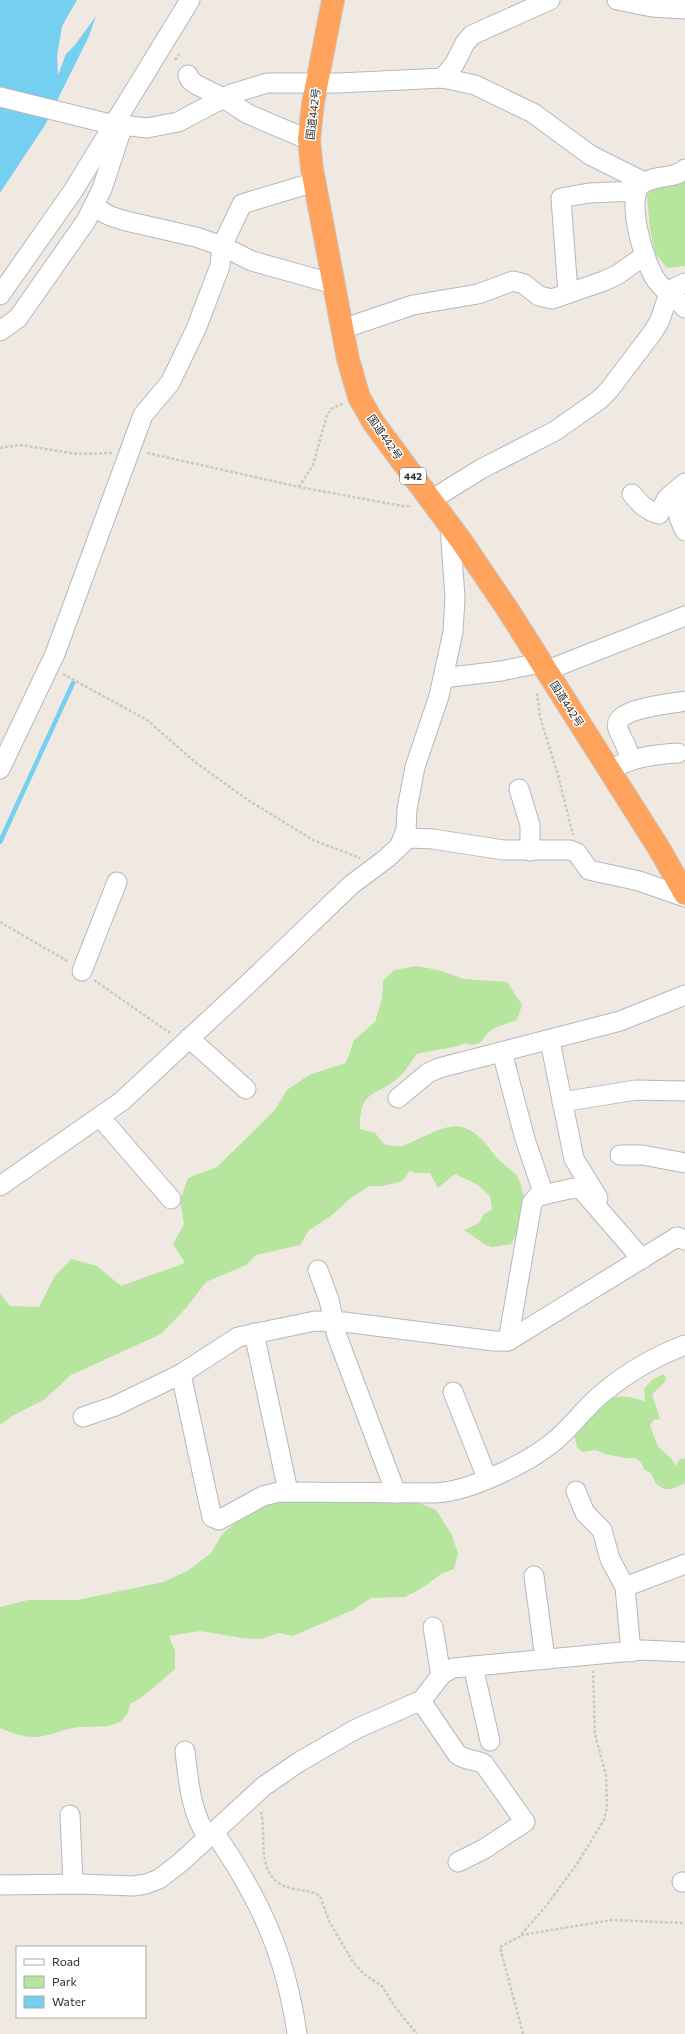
<svg xmlns="http://www.w3.org/2000/svg" width="685" height="2034" viewBox="0 0 685 2034" font-family="Commissioner,'Noto Sans JP',sans-serif">
  <rect width="100%" height="100%" fill="#efe9e1"/>
  <g fill="#b6e59e">
    <polygon points="685,175 685,266 667,268 655,253 650,229 647,196 654,185"/>
    <path d="M417,966L438,970L464,979L507,982L522,1005L517,1020C510,1023 499,1025 493,1029C482,1036 483,1049 466,1043C451,1049 433,1050 416,1054C412,1061 407,1069 402,1074C379,1098 359,1086 360,1129L375,1133L384,1144C389,1145 397,1147 402,1146C418,1141 445,1122 462,1127C477,1131 487,1145 496,1157C501,1163 510,1168 516,1175C520,1180 525,1197 525,1204C525,1213 516,1237 511,1244L492,1247L484,1244L464,1230L479,1223L484,1214L492,1210L490,1196L478,1185L455,1174L438,1188L430,1173H415L410,1171L402,1181L383,1186H370L352,1197L331,1216L309,1230L300,1245L256,1255L246,1265L206,1282L187,1307L161,1334L71,1375L45,1399L12,1416L0,1425V1294L10,1306L39,1307L54,1277L71,1259L97,1266L121,1286L185,1263L173,1244L184,1224L180,1200L188,1178L217,1167L274,1111L287,1090L309,1075L346,1063L354,1040L375,1022L382,999L383,981L394,970Z"/>
    <path d="M664,1374L666,1378L664,1383L652,1394L660,1419L654,1420L650,1426L658,1447L671,1458L676,1466L679,1460L683,1458L685,1459V1483L672,1489H664L656,1484L651,1473L645,1470L641,1463L636,1458H626L605,1454L596,1450L582,1452L577,1447L574,1434C584,1423 603,1400 617,1397C626,1395 637,1399 645,1401L644,1389L653,1379Z"/>
    <path d="M380,1499H410L436,1510L452,1535L458,1554L454,1569L441,1574L422,1588L405,1597L371,1598L353,1610L293,1636L279,1633L261,1639L242,1638L200,1631L169,1636L175,1651V1669L142,1697L130,1704C127,1734 93,1724 72,1728C60,1731 48,1736 36,1737C24,1738 10,1732 0,1728V1607L28,1600H77L164,1582L189,1570L211,1553L223,1533L243,1517L274,1502L295,1500L358,1503Z"/>
  </g>
  <polygon fill="#75cff0" points="0,0 77,0 62,26 57,56 58,75 66,54 75,45 96,16 89,36 45,125 0,193"/>
  <g fill="none" stroke-linecap="round" stroke-linejoin="round">
    <polyline stroke="#75cff0" stroke-width="4.5" points="0,842 73,683"/>
    <g stroke="#b4b7c1" stroke-width="21">
      <g id="minor">
        <polyline points="617,0 652,7 685,9"/>
        <polyline points="188,75 190,80 197,85 223,98 248,114 309,140"/>
        <polyline points="443,78 455,63 465,43 472,35 550,0"/>
        <polyline points="0,97 106,123 147,128 178,122 231,94 267,83 339,83 443,78 475,85 533,113 590,155 644,182"/>
        <path d="M685,169C674,180 654,174 642,184C624,198 645,264 656,280C664,291 676,299 685,308"/>
        <polyline points="94,207 110,216 126,221 196,237 222,246 252,261 334,284"/>
        <polyline points="568,293 561,198 589,193 637,191"/>
        <polyline points="0,295 73,191 190,0"/>
        <polyline points="342,329 413,305 478,294 513,281 524,284 539,296 552,299 604,281 617,275 644,256"/>
        <polyline points="0,331 18,318 86,221 102,189 123,125"/>
        <path d="M632,494C640,504 647,511 659,514L667,498L685,483"/>
        <path d="M685,494C672,506 679,518 685,531"/>
        <polyline points="431,500 481,469 555,431 599,400 609,390 653,332 660,320 669,293 676,287 685,283"/>
        <polyline points="545,671 685,616"/>
        <polyline points="443,678 501,671 540,663"/>
        <path d="M629,761C630,749 622,740 618,729C611,708 671,704 685,701"/>
        <path d="M618,766C635,757 658,754 678,753"/>
        <polyline points="0,769 55,654 143,415 170,383 196,329 220,266 222,246 242,204 315,182"/>
        <polyline points="519,789 530,825 530,851"/>
        <polyline points="400,845 406,830 407,809 415,767 439,696 453,632 455,598 450,525"/>
        <polyline points="82,971 117,882"/>
        <polyline points="189,1038 246,1089"/>
        <polyline points="550,1041 574,1159 598,1198"/>
        <polyline points="502,1052 525,1139 544,1195"/>
        <polyline points="398,1098 428,1073 439,1068 620,1021 685,995"/>
        <polyline points="562,1102 636,1090 685,1091"/>
        <polyline points="100,1117 171,1199"/>
        <polyline points="620,1155 642,1155 685,1163"/>
        <polyline points="0,1186 122,1101 248,984 351,885 387,858 405,841 411,838 433,839 503,850 570,850 577,853 589,870 639,881 685,897"/>
        <path d="M685,1240L677,1237L508,1341H494L344,1322L315,1321L238,1337L181,1374L211,1513L212,1517L219,1520L263,1496L279,1492L434,1493C470,1492 533,1461 559,1437C575,1423 587,1405 604,1392C628,1372 656,1356 685,1345"/>
        <polyline points="318,1270 329,1300 337,1336 396,1493"/>
        <polyline points="254,1333 288,1491"/>
        <polyline points="508,1341 532,1203 538,1196 574,1188 582,1190 642,1259"/>
        <polyline points="453,1392 487,1478"/>
        <polyline points="83,1417 115,1406 181,1374"/>
        <polyline points="576,1491 585,1513 602,1530 610,1559 625,1587 631,1652"/>
        <polyline points="534,1576 545,1659"/>
        <polyline points="625,1587 685,1564"/>
        <polyline points="433,1627 441,1676"/>
        <polyline points="473,1666 490,1741"/>
        <path d="M421,1701L457,1754C465,1761 475,1759 484,1764L525,1822L484,1849L458,1862"/>
        <path d="M185,1751C188,1778 191,1815 208,1837"/>
        <polyline points="70,1815 73,1884"/>
        <path d="M214,1832C259,1897 286,1955 297,2034"/>
        <polyline points="682,1882 685,1882"/>
        <polyline points="0,1885 80,1884 133,1886 146,1884 159,1879 180,1863 264,1786 299,1762 356,1729 422,1700 442,1674 453,1668 643,1650 685,1652"/>
      </g>
    </g>
    <g stroke="#c9c9c9" stroke-width="24">
      <polyline id="highway" points="333,0 313,103 309,140 312,169 348,359 359,397 373,422 462,542 508,610 660,850 685,894"/>
    </g>
    <g stroke="#c9c9c9" stroke-width="2.5" stroke-dasharray="3 2" stroke-linecap="butt">
      <polyline points="175,60 179,54"/>
      <polyline points="0,448 21,445 77,454 112,453"/>
      <polyline points="147,453 304,488 403,506 412,506"/>
      <polyline points="299,487 313,465 327,415 331,409 344,403"/>
      <polyline points="63,674 147,720 195,762 248,800 313,840 360,858"/>
      <polyline points="537,693 540,717 558,775 573,835"/>
      <polyline points="0,922 69,962"/>
      <polyline points="94,980 170,1033"/>
      <path d="M261,1812C267,1834 255,1873 284,1886C295,1891 310,1889 320,1896L329,1921L353,1962L364,1974L382,1986L395,2007L417,2034"/>
      <polyline points="521,1935 612,1920 685,1923"/>
      <polyline points="523,2034 500,1947 519,1937 546,1906 577,1864 604,1820 607,1806 606,1775 595,1735 593,1671"/>
    </g>
    <use href="#minor" stroke="#fff" stroke-width="19"/>
    <use href="#highway" stroke="#ffa35c" stroke-width="22"/>
  </g>
  <g text-anchor="middle" stroke-width="3" stroke-linejoin="round" paint-order="stroke">
    <rect fill="#fff" stroke="#6d6d6d" stroke-width="1" x="400" y="468" width="26" height="16" rx="3"/>
    <g font-size="10" font-weight="bold" fill="#2e2e2e">
      <text x="413" y="480">442</text>
    </g>
    <g font-size="11" fill="#2e2e2e" stroke="#fff">
      <text transform="translate(313 114) rotate(-83)" y="4">国道442号</text>
      <text transform="translate(385 437) rotate(55)" y="4">国道442号</text>
      <text transform="translate(567 704) rotate(57)" y="4">国道442号</text>
    </g>
  </g>
  <rect x="16" y="1946" width="130" height="72" fill="#ffffff" stroke="#ababab"/>
  <rect x="24" y="1959" width="20" height="6" fill="#ffffff" stroke="#ababab"/>
  <text x="52" y="1966" font-size="12" fill="#2e2e2e">Road</text>
  <rect x="24" y="1976" width="20" height="12" fill="#b6e59e" stroke="#ababab"/>
  <text x="52" y="1986" font-size="12" fill="#2e2e2e">Park</text>
  <rect x="24" y="1996" width="20" height="12" fill="#75cff0" stroke="#ababab"/>
  <text x="52" y="2006" font-size="12" fill="#2e2e2e">Water</text>
</svg>
